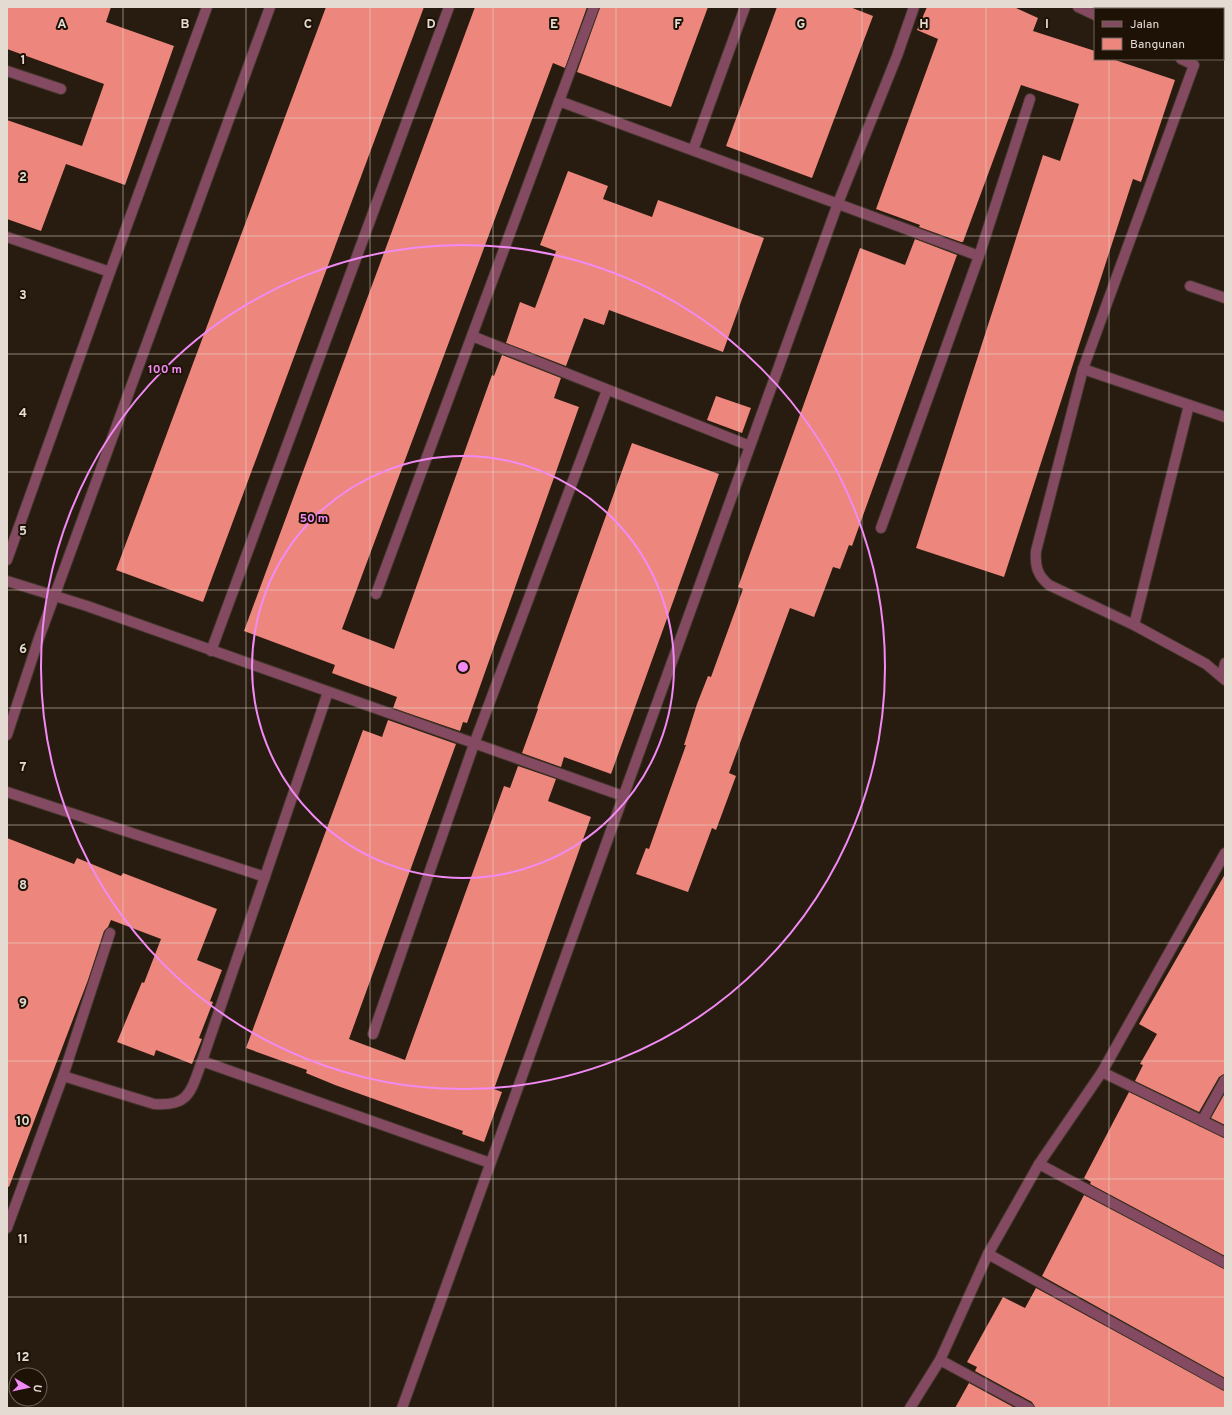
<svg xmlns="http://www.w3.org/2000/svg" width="1232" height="1415" viewBox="0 0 1232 1415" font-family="Overpass,sans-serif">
  <rect width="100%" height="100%" fill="#281b0f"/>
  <g fill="#ed877d">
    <polygon points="7,7 111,7 106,22 174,46 125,185 66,164 41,231 7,219 7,120 82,146 104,84 7,49"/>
    <polygon points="326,7 424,7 203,602 116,570"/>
    <polygon points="475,7 587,7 565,68 553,63 342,629 394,649 492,375 494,376 502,355 561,378 554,398 579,407 467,723 463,722 460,731 393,708 397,697 332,673 335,665 244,631"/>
    <polygon points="600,7 708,7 671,107 577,72"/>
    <polygon points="777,7 850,7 873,16 812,178 726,146"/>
    <polygon points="927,7 1014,7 1038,18 1033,31 1095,51 1095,59 1112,59 1175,80 1141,182 1133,179 1004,577 916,548 1043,155 1060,161 1079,104 1021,85 963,242 961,242 919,227 920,225 876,209 938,39 917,30"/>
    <polygon points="568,171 608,186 603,199 652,217 658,200 764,238 723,352 609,310 604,325 584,318 566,366 506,343 520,302 535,308 556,251 540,245"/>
    <polygon points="915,239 957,255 852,546 849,545 840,569 833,567 814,617 790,608 729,773 736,776 716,830 712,828 688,892 636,874 646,848 649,849 686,745 684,745 697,704 708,676 711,677 743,589 738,587 860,248 905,265"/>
    <polygon points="716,396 751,408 742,433 707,420"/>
    <polygon points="632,443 719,474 611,774 564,757 561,767 522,753 538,709 537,708"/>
    <polygon points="388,720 456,744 349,1039 405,1060 504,786 510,788 518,766 556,779 548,801 591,817 494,1089 502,1092 484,1142 462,1134 463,1131 335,1085 306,1073 307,1070 246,1048 363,730 382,737"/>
    <polygon points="7,838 74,864 77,858 121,876 123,873 217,909 197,960 222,970 210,1001 213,1002 199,1038 202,1039 192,1064 156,1050 154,1056 117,1042 142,982 144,983 161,939 111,920 108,927 104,931 88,980 9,1187 7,1186"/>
    <polygon points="1225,874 1225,1074 1219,1077 1199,1112 1135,1081 1143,1065 1140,1064 1157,1034 1139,1024"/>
    <polygon points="1129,1092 1225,1138 1225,1256 1090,1184 1091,1182 1084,1178"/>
    <polygon points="1225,1093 1225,1125 1211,1118"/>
    <polygon points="1084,1195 1225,1269 1225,1378 1042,1276"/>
    <polygon points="1036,1288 1225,1391 1225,1408 1035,1408 1032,1402 975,1371 977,1367 967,1362 1003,1297 1025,1308"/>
    <polygon points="969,1383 1015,1408 955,1408"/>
  </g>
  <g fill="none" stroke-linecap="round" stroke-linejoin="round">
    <g stroke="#42362a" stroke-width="12">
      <g id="street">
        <polyline points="1078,7 1095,15"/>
        <polyline points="1214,9 1214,7"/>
        <path d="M1181,59L1194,65L1083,369L1036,551C1035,566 1037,575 1049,585L1134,625L1206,664L1225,680"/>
        <polyline points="7,71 61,89"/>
        <polyline points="559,101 979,256"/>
        <polyline points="693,150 745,7"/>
        <polyline points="7,237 110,272"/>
        <polyline points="1190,286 1225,298"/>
        <polyline points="472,336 750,446"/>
        <polyline points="1083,369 1225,417"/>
        <polyline points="881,528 979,256 1030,99"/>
        <polyline points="7,560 110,272 207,7"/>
        <polyline points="7,581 87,606 623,796"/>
        <polyline points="376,594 594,7"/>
        <polyline points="1134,625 1189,405"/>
        <polyline points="211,651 449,7"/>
        <polyline points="1222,676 1225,663"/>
        <polyline points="7,735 39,638 270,7"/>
        <polyline points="7,792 265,877"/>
        <polyline points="373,1034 474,744 607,390"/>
        <polyline points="202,1061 490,1163"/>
        <polyline points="1102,1072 1225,1132"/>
        <path d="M63,1076L154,1104C190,1107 191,1090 202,1061L328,692"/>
        <polyline points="1202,1121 1225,1080"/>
        <polyline points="1039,1164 1225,1263"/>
        <polyline points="7,1228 63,1076 110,933"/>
        <polyline points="988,1254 1225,1385"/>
        <polyline points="940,1360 1029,1408"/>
        <polyline points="402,1408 838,203 897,56 914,7"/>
        <polyline points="910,1408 940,1360 988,1254 1039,1164 1102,1072 1225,853"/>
      </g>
    </g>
    <use href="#street" stroke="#844a61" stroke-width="10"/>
  </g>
  <path fill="none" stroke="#e4dbd3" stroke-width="1" stroke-opacity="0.55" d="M123,7V1408M246,7V1408M370,7V1408M493,7V1408M616,7V1408M739,7V1408M862,7V1408M986,7V1408M1109,7V9M1109,59V1408M7,118H1225M7,236H1225M7,354H1225M7,472H1225M7,590H1225M7,708H1225M7,825H1225M7,943H1225M7,1061H1225M7,1179H1225M7,1297H1225"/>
  <g fill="none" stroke="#f18af4" stroke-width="2">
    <circle cx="463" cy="667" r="211"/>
    <circle cx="463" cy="667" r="422"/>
  </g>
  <g font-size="13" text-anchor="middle" font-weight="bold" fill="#e4dbd3" stroke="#1e1206" stroke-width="4" stroke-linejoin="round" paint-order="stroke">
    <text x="62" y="28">A</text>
    <text x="185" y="28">B</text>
    <text x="308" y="28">C</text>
    <text x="431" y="28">D</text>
    <text x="554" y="28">E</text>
    <text x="678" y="28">F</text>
    <text x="801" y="28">G</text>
    <text x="924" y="28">H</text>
    <text x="1047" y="28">I</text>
    <text x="23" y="64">1</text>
    <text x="23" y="181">2</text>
    <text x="23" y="299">3</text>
    <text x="23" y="417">4</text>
    <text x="23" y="535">5</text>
    <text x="23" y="653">6</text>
    <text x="23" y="771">7</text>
    <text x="23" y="889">8</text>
    <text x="23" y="1007">9</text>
    <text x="23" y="1125">10</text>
    <text x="23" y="1243">11</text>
    <text x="23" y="1361">12</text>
  </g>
  <circle cx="463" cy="667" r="6" fill="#f18af4" stroke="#1e1206" stroke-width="2"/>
  <g font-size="12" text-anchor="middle" font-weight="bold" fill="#f18af4" stroke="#1e1206" stroke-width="4" stroke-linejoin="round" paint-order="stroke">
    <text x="165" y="373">100 m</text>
    <text x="314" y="522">50 m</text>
  </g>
  <rect width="1232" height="1415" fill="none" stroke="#e4dbd3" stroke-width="16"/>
  <rect x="1094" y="8" width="130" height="52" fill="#1e1206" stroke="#6d6258"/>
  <rect x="1102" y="21" width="20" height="6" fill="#844a61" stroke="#6d6258"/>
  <text x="1130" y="28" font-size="12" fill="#e4dbd3">Jalan</text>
  <rect x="1102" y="38" width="20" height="12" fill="#ed877d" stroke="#6d6258"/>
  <text x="1130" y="48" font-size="12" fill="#e4dbd3">Bangunan</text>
  <g transform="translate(28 1387) rotate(99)"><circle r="19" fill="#1e1206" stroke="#6d6258"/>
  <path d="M0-3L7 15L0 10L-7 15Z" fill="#f18af4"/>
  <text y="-6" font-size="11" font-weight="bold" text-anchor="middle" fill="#e4dbd3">U</text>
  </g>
</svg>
